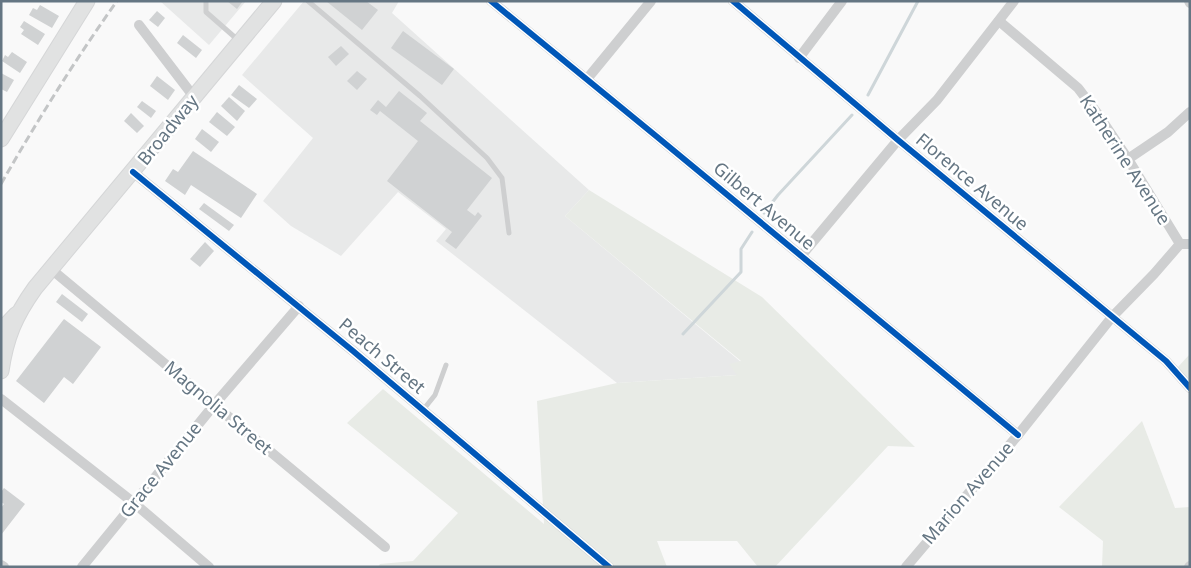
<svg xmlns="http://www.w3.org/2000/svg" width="1191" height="568" viewBox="0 0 1191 568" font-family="'Noto Sans',sans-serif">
  <rect width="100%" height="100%" fill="#f9f9f9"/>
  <g fill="#e8e9e9">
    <polygon points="160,1 246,1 209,45"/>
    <polygon points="304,1 399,1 392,13 589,190 565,216 741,362 737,375 617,383 436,241 446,229 398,192 341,256 291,226 263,201 313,138 242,75"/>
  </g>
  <g fill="#e8ebe6">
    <polygon points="589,190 762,297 915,447 888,446 775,567 758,567 737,541 657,541 667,567 378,567 380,564 413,561 458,513 347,423 383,389 544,524 537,401 617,383 737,375 729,364 741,361 565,216"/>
    <polygon points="1190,354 1190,388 1176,369"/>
    <polygon points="1142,421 1175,508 1190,507 1190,567 1102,567 1103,541 1059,507"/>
  </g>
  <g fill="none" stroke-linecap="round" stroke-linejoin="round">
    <g stroke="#ced6d9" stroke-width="3">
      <polyline points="868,95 918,1"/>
      <polyline points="764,213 778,195 852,115"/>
      <polyline points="683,334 741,272 741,249 752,232"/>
    </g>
  </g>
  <g fill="#d0d2d3">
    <polygon points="227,1 243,1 237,9"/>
    <polygon points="326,1 366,1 378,10 362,30"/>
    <polygon points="40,5 59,16 52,28 29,15 33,8 37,10"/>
    <polygon points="157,11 165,18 158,27 149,20"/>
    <polygon points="24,21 45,34 38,45 21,34 24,30 20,27"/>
    <polygon points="403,31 454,69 442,85 391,48"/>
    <polygon points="183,35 202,50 196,58 177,43"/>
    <polygon points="341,46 349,54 336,66 328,57"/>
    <polygon points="12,52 27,62 20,73 2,61 5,55 8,57"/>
    <polygon points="357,71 367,79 357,90 347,81"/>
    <polygon points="1,73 14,80 7,92 1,89"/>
    <polygon points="157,76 175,90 168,100 150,86"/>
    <polygon points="239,85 257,99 249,108 231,95"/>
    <polygon points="399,91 427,113 420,121 492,178 467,210 475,216 478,212 482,216 456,249 445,241 452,232 387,181 418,141 380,111 377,115 370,110 378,100 386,107"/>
    <polygon points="229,97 245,111 237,121 221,106"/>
    <polygon points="142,101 156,111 151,118 137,107"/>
    <polygon points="217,112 235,127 227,136 209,122"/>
    <polygon points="131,113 144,126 137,133 124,121"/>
    <polygon points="202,129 219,142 211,152 195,139"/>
    <polygon points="193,151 257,194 241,218 191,185 185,195 165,181 173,169 178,172"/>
    <polygon points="204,203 234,225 229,231 199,209"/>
    <polygon points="205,242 214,251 200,267 190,259"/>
    <polygon points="62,294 88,314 82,322 56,302"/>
    <polygon points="64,319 101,347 73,384 64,377 44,403 16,381"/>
    <polygon points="4,488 25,504 1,535 1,508 4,504 1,502 1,492"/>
  </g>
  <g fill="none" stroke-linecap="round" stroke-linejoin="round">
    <g stroke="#d5d6d7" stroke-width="16">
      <polyline id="secondary" points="1,330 16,314"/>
    </g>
    <g stroke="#d5d6d7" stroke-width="17">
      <g id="primary">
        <polyline points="1,139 87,1"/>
        <path d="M1,371C6,337 15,316 35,288L274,1"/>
      </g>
    </g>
    <g stroke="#cecfd0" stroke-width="5">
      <polyline points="206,1 206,12 238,40"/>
      <polyline points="308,1 420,96 487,158 502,178 509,233"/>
      <polyline points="423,410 435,395 446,365"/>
    </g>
    <g stroke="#cecfd0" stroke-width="10">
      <polyline points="491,1 656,136 1018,435"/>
      <polyline points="733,1 898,140 1166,361 1190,388"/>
      <polyline points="1189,1 1190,3"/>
      <polyline points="999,21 1078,88 1097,113 1128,159 1180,244"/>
      <polyline points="139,25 194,97"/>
      <polyline points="799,58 842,1"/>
      <polyline points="587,79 651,1"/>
      <polyline points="1128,159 1168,132 1190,112"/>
      <polyline points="133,172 353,351 609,567"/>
      <polyline points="801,256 898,140 937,100 1014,1"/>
      <polyline points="51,269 385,547"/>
      <polyline points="1,399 134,503 209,567"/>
      <polyline points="1,565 4,567"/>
      <polyline points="82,567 214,405 299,306"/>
      <polyline points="906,567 1018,435 1112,317 1154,274 1180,244 1190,244"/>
      <polyline points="1189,567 1190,566"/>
    </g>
    <use href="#secondary" stroke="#e1e2e2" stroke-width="14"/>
    <use href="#primary" stroke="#e1e2e2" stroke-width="15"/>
    <path stroke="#c3c5c6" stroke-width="3" stroke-dasharray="8 4" stroke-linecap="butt" d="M1,184C37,121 75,60 117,1"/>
    <g stroke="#fff" stroke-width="9">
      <g id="cycleway">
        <polyline points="491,1 656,136 1018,435"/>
        <polyline points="733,1 898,140 1166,361 1190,388"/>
        <polyline points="133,172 353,351 609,567"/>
      </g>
    </g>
    <use href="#cycleway" stroke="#0057b8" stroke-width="6"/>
  </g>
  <g text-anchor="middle" stroke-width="5" stroke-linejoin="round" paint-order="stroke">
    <g font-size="18" fill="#657683" stroke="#fff">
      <text transform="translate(168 130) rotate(-51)" y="6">Broadway</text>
      <text transform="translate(1125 160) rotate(57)" y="6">Katherine Avenue</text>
      <text transform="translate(972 182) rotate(40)" y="6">Florence Avenue</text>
      <text transform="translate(764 206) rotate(40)" y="6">Gilbert Avenue</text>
      <text transform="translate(382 356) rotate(40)" y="6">Peach Street</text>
      <text transform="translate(218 408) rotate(40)" y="6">Magnolia Street</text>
      <text transform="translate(161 470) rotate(-51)" y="6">Grace Avenue</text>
      <text transform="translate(968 493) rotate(-49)" y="6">Marion Avenue</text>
    </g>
  </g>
  <rect width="1191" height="568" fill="none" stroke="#657683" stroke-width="5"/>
</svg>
